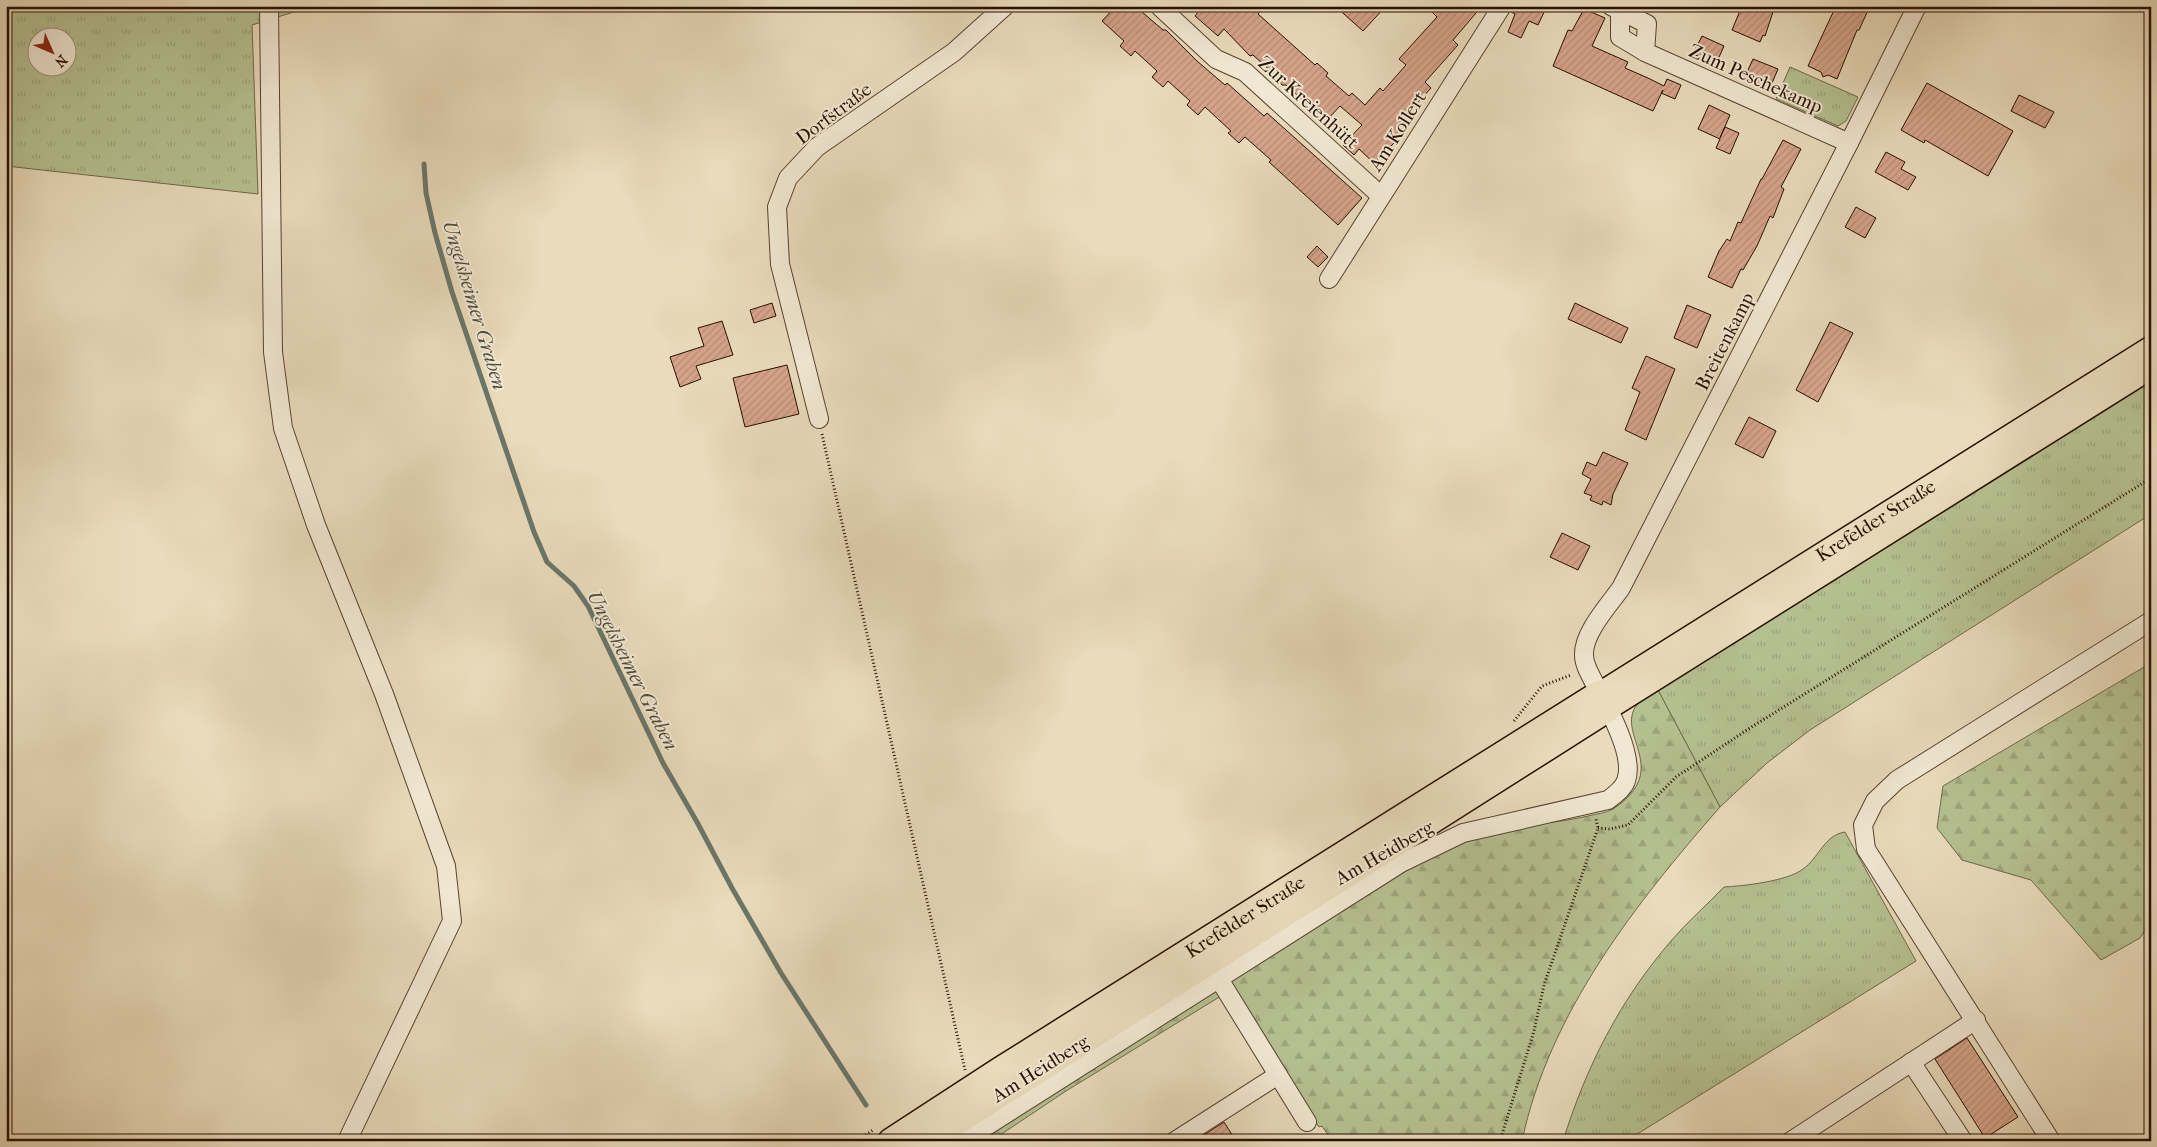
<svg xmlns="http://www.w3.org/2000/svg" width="2157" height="1147" viewBox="0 0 2157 1147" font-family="'IM FELL French Canon',serif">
  <defs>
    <pattern id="grass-tufts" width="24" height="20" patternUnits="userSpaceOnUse" patternTransform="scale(1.25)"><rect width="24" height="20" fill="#b5c091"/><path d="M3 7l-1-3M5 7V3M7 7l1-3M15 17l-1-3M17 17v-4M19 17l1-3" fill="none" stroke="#9ca47b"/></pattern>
    <pattern id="forest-firs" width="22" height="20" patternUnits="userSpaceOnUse" patternTransform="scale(1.25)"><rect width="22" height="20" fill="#b5c091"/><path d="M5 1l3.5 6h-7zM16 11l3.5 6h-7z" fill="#9ca47b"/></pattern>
    <pattern id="building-hatch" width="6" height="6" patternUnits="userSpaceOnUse" patternTransform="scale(1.25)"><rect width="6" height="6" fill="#d6a48b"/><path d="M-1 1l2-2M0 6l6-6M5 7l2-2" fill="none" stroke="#b88c76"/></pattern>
  </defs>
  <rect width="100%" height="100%" fill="#e9dbbb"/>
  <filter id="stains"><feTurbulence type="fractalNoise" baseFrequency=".004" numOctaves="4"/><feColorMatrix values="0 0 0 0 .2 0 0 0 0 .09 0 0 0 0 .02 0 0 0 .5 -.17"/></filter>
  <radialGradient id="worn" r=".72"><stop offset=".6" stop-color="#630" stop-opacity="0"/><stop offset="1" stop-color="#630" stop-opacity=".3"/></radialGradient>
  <g fill="url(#grass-tufts)" stroke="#6e6848" fill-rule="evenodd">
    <path d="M6,6H313L252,25L258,194L6,166ZM38,38H68V68H38Z"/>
    <polygon points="1790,67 1858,97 1846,121 1838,126 1776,99"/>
    <polygon points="2151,382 2151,514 1810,730 1767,763 1720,807 1658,690"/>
    <path d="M1845,832L1916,961L1626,1141H1563C1586,1067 1620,1000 1671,941C1687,922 1707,905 1724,887C1744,886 1788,881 1803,869C1819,858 1824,835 1845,832Z"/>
  </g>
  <g fill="url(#forest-firs)" stroke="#6e6848">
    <polygon points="2151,663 2151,921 2140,938 2101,960 2031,880 1962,860 1937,828 1943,786"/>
    <path d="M1658,690L1720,807C1636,903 1549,1013 1522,1141H1332L1322,1126L1319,1127L1227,982C1268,957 1309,931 1350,906C1389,881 1429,855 1472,838C1509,824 1550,825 1588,816C1596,814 1606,813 1613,809C1675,768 1611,733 1639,702C1643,697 1652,693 1658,690Z"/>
    <polygon points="1216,990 1221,996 1066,1091 991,1141 974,1141"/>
  </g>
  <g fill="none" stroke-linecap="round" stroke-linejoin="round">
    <polyline stroke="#6a766a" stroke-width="5" points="424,164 426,193 435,233 452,292 534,532 547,562 574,586 588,606 663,763 697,822 732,888 781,973 866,1105"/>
  </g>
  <g fill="url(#building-hatch)" stroke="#270f00">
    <polygon points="1116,6 1142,6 1142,12 1163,30 1166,30 1197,61 1225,85 1227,83 1264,116 1267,113 1362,198 1338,225 1269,162 1271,160 1245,137 1239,143 1228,133 1231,131 1205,107 1198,115 1187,105 1190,101 1168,81 1163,87 1152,77 1157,71 1135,51 1131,56 1120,46 1124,41 1102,21"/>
    <polygon points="1203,6 1265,6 1258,14 1315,65 1317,63 1328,73 1326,76 1349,96 1352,93 1365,105 1380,88 1383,91 1406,65 1399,59 1437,17 1426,6 1482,6 1453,40 1458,45 1425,82 1431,88 1397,125 1404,131 1400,137 1374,163 1359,149 1354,155 1343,145 1362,125 1340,106 1326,121 1286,85 1282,85 1276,79 1276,76 1253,55 1250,56 1224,29 1218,36 1195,16"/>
    <polygon points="1335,6 1386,6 1363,31"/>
    <polygon points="1513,6 1547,6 1538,25 1529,21 1521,38 1508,32 1515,14 1511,12"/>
    <polygon points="1742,6 1760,6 1773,12 1765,36 1763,35 1760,42 1732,30"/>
    <polygon points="1836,6 1870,6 1859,30 1857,30 1837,79 1828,75 1823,77 1821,72 1808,66"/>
    <polygon points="1584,9 1605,18 1592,46 1628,62 1625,68 1648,78 1664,86 1667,79 1681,85 1675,99 1661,93 1663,90 1653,111 1553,66 1568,30 1572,31"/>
    <polygon points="1702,36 1724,46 1716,64 1693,54"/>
    <polygon points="1753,59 1778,69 1769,90 1744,79"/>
    <polygon points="1927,83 2013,131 1988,176 1925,140 1924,143 1901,130"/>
    <polygon points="2019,95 2054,112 2045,128 2011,111"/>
    <polygon points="1709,105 1730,115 1720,138 1725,127 1739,133 1730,154 1716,148 1720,139 1698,129"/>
    <polygon points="1783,140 1801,149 1781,187 1784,189 1773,218 1770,216 1757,246 1743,270 1741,269 1732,288 1708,277 1719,251 1727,239 1730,241 1738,222 1741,223 1761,179 1762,179"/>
    <polygon points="1886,152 1905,162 1901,169 1916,177 1908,190 1875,172"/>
    <polygon points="1856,207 1876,218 1865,238 1845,227"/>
    <polygon points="1317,246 1328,257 1318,267 1307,257"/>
    <polygon points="772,303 776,316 754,323 750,310"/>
    <polygon points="1575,303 1628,328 1621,343 1568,319"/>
    <polygon points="1687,305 1711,315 1697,348 1674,338"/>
    <polygon points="722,321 733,355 696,366 701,379 680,387 670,357 704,346 698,328"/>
    <polygon points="1830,322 1853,333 1818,402 1796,390"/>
    <polygon points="1646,356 1675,369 1646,440 1625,430 1640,392 1632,388"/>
    <polygon points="787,365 799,414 745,427 733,378"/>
    <polygon points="1749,417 1776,431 1763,458 1735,444"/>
    <polygon points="1603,452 1628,463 1613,494 1611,505 1603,501 1602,505 1590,500 1592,496 1584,493 1591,479 1582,474 1587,462 1596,466"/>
    <polygon points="1562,533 1590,546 1578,570 1550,557"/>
    <polygon points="1967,1038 2018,1117 1985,1138 1935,1059"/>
    <polygon points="1224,1122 1236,1141 1195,1141"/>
  </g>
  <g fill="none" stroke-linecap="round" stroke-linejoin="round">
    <g stroke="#58422f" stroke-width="20">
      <g id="minor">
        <polyline points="269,6 273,352 283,428 316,525 384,694 446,866 452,921 347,1141"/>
        <polyline points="1159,6 1216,59 1245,72 1381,196"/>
        <polyline points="1611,6 1647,24 1645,52"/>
        <polyline points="1620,10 1620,37 1645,52 1849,143"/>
        <polyline points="1329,279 1502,6"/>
        <polyline points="819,419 780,264 777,207 788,178 817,147 954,52 1005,6"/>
        <polyline points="1219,979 1307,1122"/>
        <polyline points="1911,1062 1963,1141"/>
        <path d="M963,1141L1401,863L1463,833L1608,800C1615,795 1623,789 1626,781C1635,757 1610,711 1598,690C1593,679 1584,667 1584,655C1583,633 1609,605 1621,588L1849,143L1917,6"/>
        <polyline points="1175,1141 1278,1075"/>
        <polyline points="1791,1141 1976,1020"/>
        <polyline points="2051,1141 1866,849 1863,825 1875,801 1897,780 2151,621"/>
      </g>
    </g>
    <g stroke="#270f00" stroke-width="24">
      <g id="major">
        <path id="s1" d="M1600,693L2151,347"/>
        <polyline points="1608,709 2151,368"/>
      </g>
    </g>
    <g stroke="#270f00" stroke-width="28">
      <g id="highway">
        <path id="s2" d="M891,1141L1000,1070L1600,693"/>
        <polyline points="927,1141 1608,709"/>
      </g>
    </g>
    <g stroke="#270f00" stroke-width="3" stroke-dasharray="1 2.5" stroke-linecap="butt">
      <polyline points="822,434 965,1070"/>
      <polyline points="1514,721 1542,686 1571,675"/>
      <polyline points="1598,828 1610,829 1628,825 1676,777 1750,728 2151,478"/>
      <polyline points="857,1141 873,1130"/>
      <polyline points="1500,1141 1534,1031 1544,985 1598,828 1596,819"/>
    </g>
    <use href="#minor" stroke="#f1e8d3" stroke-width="18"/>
    <use href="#major" stroke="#e9dbbb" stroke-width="21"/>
    <use href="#highway" stroke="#e9dbbb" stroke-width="25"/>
  </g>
  <g text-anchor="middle" stroke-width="4" stroke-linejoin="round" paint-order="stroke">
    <g font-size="19" fill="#270f00" stroke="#f1e8d3">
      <text transform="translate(1756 78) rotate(24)" y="7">Zum Peschekamp</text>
      <text transform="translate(1309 102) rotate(42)" y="7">Zur Kreienhütt</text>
      <text transform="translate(833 113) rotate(-37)" y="7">Dorfstraße</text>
      <text transform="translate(1397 131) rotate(-58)" y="7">Am Kollert</text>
      <text transform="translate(1724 341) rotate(-63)" y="7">Breitenkamp</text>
      <text dy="7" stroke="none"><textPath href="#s1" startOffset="325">Krefelder Straße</textPath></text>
      <text transform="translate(1384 852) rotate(-30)" y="7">Am Heidberg</text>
      <text dy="7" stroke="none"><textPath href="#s2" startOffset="419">Krefelder Straße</textPath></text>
      <text transform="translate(1040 1068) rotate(-32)" y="7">Am Heidberg</text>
    </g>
    <g font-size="20" font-style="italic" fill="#4e4b3e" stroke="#f1e8d3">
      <text transform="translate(475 305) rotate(73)" y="7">Ungelsheimer Graben</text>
      <text transform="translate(633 670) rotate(63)" y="7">Ungelsheimer Graben</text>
    </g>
  </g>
  <rect width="2157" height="1147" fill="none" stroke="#e9dbbb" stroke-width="25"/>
  <rect x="8" y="8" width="2142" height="1132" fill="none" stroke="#270f00" stroke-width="2.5"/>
  <rect x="12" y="12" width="2132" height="1122" fill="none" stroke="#270f00"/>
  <g transform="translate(52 52) rotate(135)"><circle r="24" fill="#f1e8d3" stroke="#a0917f"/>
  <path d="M0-4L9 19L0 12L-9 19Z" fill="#8f2418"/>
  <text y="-8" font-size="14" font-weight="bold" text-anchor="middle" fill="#270f00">N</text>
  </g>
  <rect width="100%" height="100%" filter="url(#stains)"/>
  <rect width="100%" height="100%" fill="url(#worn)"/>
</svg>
